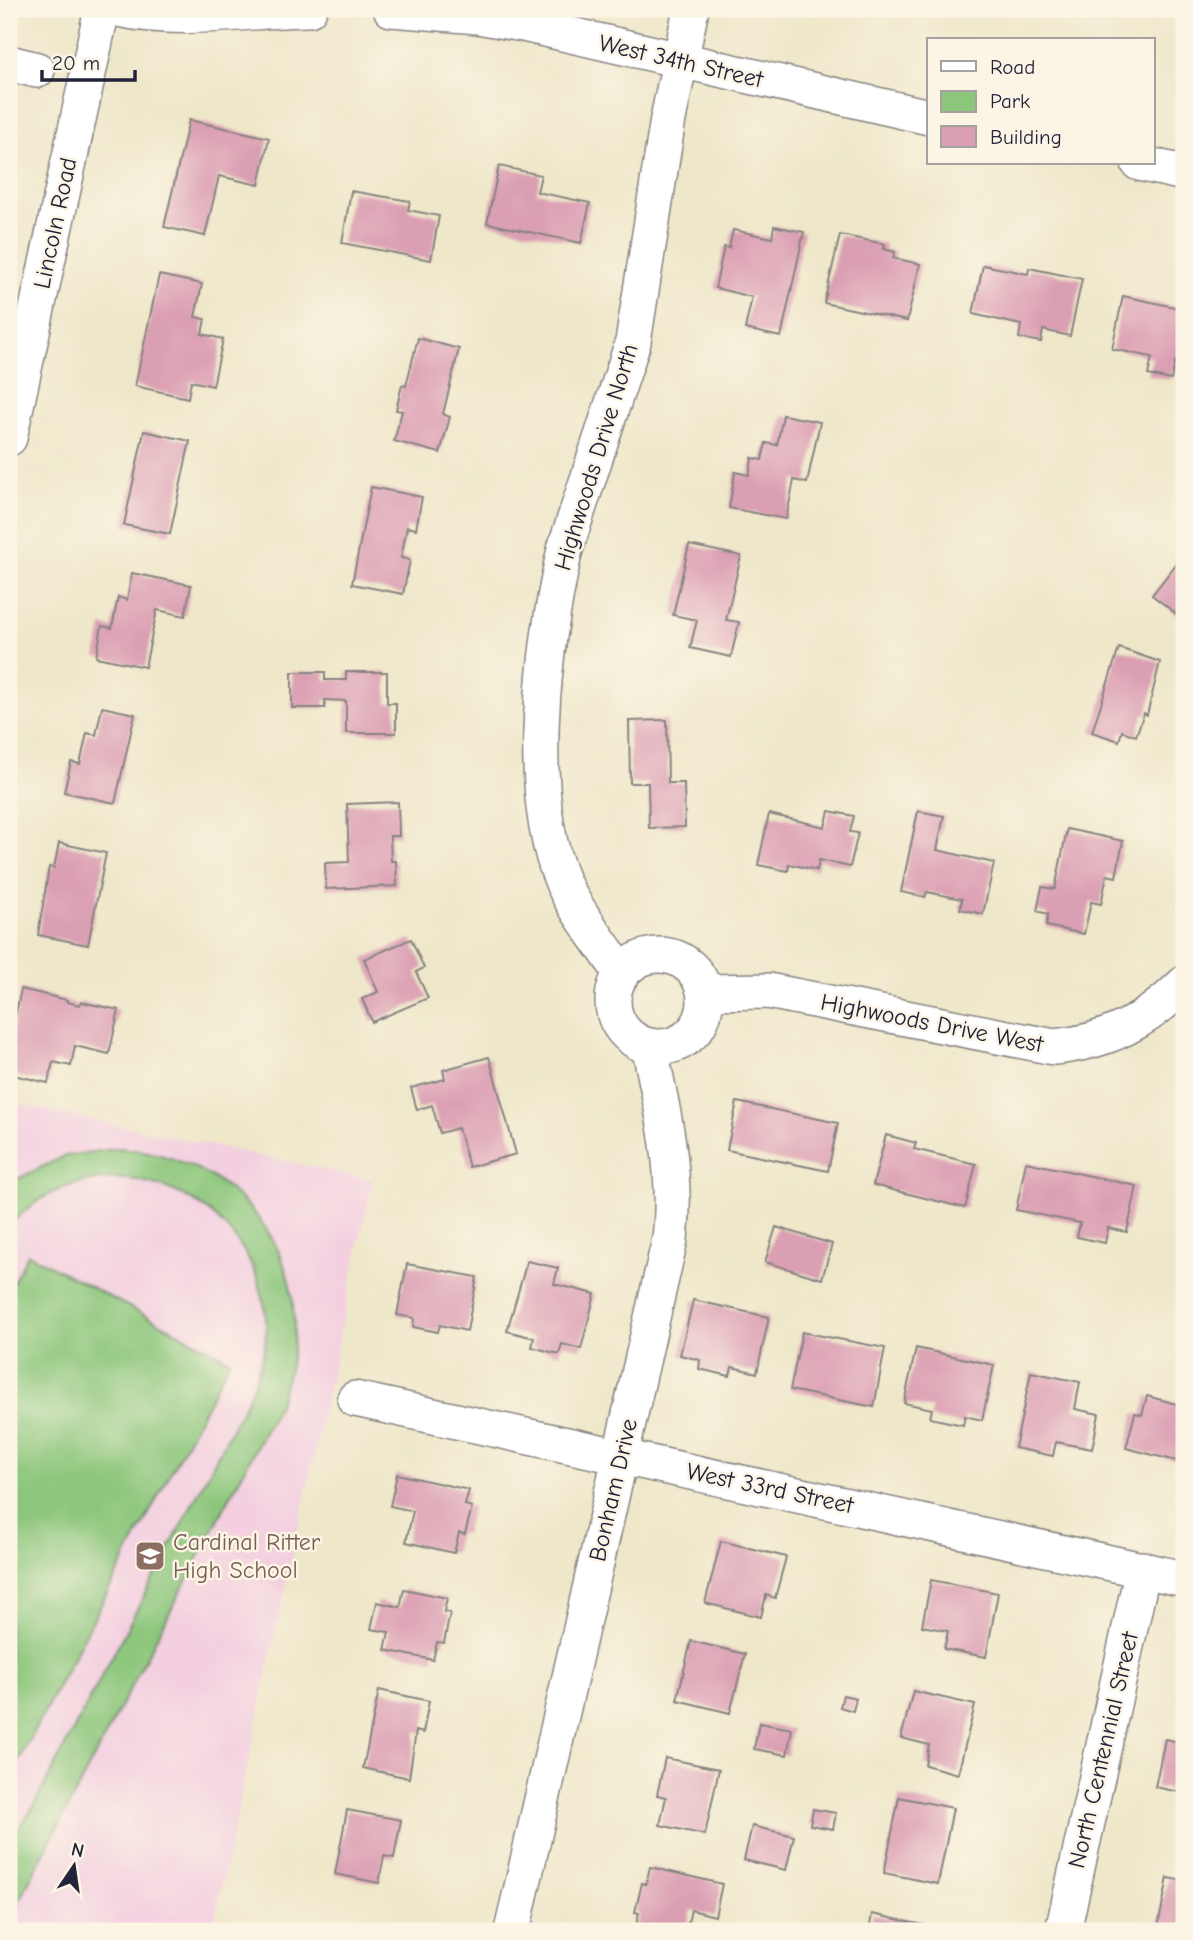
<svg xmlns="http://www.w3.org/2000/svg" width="1193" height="1940" viewBox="0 0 1193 1940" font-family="'Comic Neue',sans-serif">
  <rect width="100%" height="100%" fill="#fcf5e5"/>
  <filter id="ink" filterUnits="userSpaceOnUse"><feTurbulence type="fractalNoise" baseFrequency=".0143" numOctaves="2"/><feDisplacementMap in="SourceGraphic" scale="14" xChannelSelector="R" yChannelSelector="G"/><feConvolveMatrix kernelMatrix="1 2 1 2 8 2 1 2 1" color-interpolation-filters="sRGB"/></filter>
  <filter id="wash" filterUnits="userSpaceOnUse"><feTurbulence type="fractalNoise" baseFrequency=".00686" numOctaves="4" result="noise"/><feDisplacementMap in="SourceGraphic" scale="28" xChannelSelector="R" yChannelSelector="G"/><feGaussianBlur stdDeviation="1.57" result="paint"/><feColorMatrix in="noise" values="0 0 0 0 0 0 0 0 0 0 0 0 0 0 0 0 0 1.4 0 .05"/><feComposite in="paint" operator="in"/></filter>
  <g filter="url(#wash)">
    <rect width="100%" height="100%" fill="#eee7c9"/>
    <polygon fill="#f3cfe0" points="9,1102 373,1180 212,1931 9,1931"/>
    <g fill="#8cc67b" stroke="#57745b" stroke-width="2">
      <path d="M121,1148C259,1161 331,1283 275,1411L9,1920V1841L32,1809L249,1396C259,1371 268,1346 266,1319C256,1191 97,1129 9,1226V1185L15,1180L65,1156Z"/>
      <polygon points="28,1254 230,1360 9,1779 9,1290"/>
    </g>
    <g id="blocks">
      <g fill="#db9fb3">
        <polygon points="189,120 269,138 259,185 219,176 205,236 164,227"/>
        <polygon points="499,166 541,175 537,192 590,203 581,243 487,223"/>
        <polygon points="351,191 410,201 408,210 439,216 431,260 342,243"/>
        <polygon points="774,226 804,232 781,337 745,329 752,297 715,288 724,247 729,248 733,230 772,238"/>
        <polygon points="840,235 885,244 884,249 895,252 893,258 920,264 907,321 824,303"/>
        <polygon points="983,265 1028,274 1029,268 1082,279 1070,336 1043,330 1041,342 1019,338 1021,325 973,314"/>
        <polygon points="159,275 202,284 195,317 205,319 202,334 223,339 213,386 191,381 188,398 135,386"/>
        <polygon points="1123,296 1184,309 1184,364 1175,362 1171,380 1148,375 1152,357 1112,349"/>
        <polygon points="418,338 459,349 443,414 450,417 440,453 394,441 402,411 396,410 402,385 406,386"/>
        <polygon points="783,415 820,422 807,483 794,480 786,519 729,508 735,472 749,475 752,458 762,460 766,443 777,445"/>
        <polygon points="144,431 190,441 170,534 124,525"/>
        <polygon points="371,487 422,497 416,529 407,527 401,558 410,560 403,594 352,584"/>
        <polygon points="689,545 741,556 726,620 739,622 731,657 690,648 697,620 673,615"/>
        <polygon points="1184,554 1184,620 1152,595"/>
        <polygon points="132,573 191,585 185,616 157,610 145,667 96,657 102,626 112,628 118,597 127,600"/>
        <polygon points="1119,648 1160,662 1147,715 1144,713 1136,736 1122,731 1119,741 1092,732"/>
        <polygon points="292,672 325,672 325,680 346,680 346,672 387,672 387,703 396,703 396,733 346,733 346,701 325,700 325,708 292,708"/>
        <polygon points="102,707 135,714 115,803 64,792 71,762 80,764 87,733 96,735"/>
        <polygon points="667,720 668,783 684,783 685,827 649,828 648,783 630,783 629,721"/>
        <polygon points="398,802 399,836 390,836 391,861 396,861 397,886 326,889 325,863 349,862 347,804"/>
        <polygon points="829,811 854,816 850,832 858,833 850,867 819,860 817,870 789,864 788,871 758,865 769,814 825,827"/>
        <polygon points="918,811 944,816 937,850 994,863 983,914 960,909 962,899 927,892 925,897 901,892"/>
        <polygon points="1067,829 1123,841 1116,877 1107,875 1101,904 1091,902 1084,934 1046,926 1048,914 1037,911 1042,887 1055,889"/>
        <polygon points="59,843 106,853 88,945 38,935 49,867 54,868"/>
        <polygon points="411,939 424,968 416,972 428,998 372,1022 362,999 378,992 364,959"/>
        <polygon points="21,989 67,1000 67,1002 80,1005 81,1002 119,1010 109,1054 75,1046 71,1066 53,1062 48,1083 9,1074 9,1045"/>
        <polygon points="489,1057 516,1154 469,1167 458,1128 440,1133 432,1105 417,1110 411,1088 445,1079 443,1070"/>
        <polygon points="737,1102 838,1123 828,1171 727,1150"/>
        <polygon points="886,1135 916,1143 914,1149 976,1164 965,1208 873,1185"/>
        <polygon points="1026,1162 1137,1186 1127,1232 1108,1228 1105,1243 1077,1237 1080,1223 1016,1210"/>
        <polygon points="776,1227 832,1244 822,1279 765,1262"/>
        <polygon points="527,1261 558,1268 554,1284 595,1294 581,1349 562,1344 559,1354 532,1347 534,1338 507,1331"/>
        <polygon points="407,1264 477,1277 467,1331 440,1325 438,1332 413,1327 414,1318 397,1315"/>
        <polygon points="693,1300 769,1317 757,1373 732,1367 730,1376 699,1369 700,1360 680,1355"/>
        <polygon points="802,1332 885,1348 874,1407 790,1390"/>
        <polygon points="916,1348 994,1365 982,1420 965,1416 963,1425 930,1418 932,1409 904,1403"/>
        <polygon points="1031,1372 1080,1382 1075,1409 1099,1414 1092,1449 1056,1442 1053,1456 1015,1448"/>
        <polygon points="1147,1396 1184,1406 1184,1463 1126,1448 1135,1413 1142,1415"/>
        <polygon points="397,1474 469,1490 465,1505 472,1507 465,1534 459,1533 454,1553 406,1542 413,1511 390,1506"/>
        <polygon points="721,1541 786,1557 775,1598 766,1595 761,1617 705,1603"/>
        <polygon points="931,1580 998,1593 986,1657 944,1649 948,1631 922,1626"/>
        <polygon points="404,1589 447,1598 444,1612 450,1613 444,1643 437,1642 433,1660 385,1650 389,1632 371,1629 377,1602 400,1607"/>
        <polygon points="691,1641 745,1654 730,1713 677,1700"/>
        <polygon points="379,1690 429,1701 423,1733 416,1731 409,1778 363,1768"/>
        <polygon points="913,1691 975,1705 958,1774 925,1765 929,1745 901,1738"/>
        <polygon points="843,1695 856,1698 853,1711 840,1707"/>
        <polygon points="759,1723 792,1729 787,1755 754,1749"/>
        <polygon points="1165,1739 1184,1743 1184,1793 1155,1787"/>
        <polygon points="665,1758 719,1769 705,1835 660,1825 666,1797 657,1795"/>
        <polygon points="899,1797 953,1808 938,1884 884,1873"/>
        <polygon points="813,1809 836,1813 833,1829 810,1825"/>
        <polygon points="347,1810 401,1820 394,1858 384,1856 379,1883 335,1874"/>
        <polygon points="752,1826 794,1836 786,1870 744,1860"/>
        <polygon points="650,1867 722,1884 715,1916 691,1910 686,1931 635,1930 639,1913 635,1912 642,1883 646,1884"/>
        <polygon points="1168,1878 1184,1881 1184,1931 1157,1931"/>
        <polygon points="872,1914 933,1927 932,1931 869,1931"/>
      </g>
    </g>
  </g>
  <g filter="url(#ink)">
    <use href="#blocks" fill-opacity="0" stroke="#888482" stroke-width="2"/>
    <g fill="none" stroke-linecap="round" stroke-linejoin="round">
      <g stroke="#888482" stroke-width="38">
        <g id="minor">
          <path d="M118,9C180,23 246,10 309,9"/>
          <polyline points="391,9 478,16 523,24 929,117"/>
          <polyline points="9,63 37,70"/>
          <polyline points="1139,163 1184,173"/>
          <polyline points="9,438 102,9"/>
          <circle cx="659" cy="1001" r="46"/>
          <path d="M621,973C603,944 577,914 563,883C524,793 544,643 565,549L633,342L668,119L691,9"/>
          <path d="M705,992L768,991L1054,1047C1107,1042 1146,1022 1184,984"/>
          <polyline points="355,1399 1184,1579"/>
          <path d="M512,1931L670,1239C678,1175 663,1109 649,1046"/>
          <polyline points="1063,1931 1143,1569"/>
        </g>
      </g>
      <use href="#minor" stroke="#fff" stroke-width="35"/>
    </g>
  </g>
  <defs>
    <g id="school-square" transform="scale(1.575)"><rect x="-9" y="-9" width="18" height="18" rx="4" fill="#8d6e63" stroke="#fcf5e5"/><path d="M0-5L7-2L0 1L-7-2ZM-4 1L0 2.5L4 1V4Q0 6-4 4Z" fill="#fff"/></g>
  </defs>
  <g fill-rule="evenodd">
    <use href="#school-square" x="150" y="1556"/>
  </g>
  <g text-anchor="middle" stroke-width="5" stroke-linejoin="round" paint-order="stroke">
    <g font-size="24" fill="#22223b" stroke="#fcf5e5">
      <text transform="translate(681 61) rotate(13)" y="8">West 34th Street</text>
      <text transform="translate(55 223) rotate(-78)" y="8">Lincoln Road</text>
      <text transform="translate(596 457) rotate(-73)" y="8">Highwoods Drive North</text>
      <text transform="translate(932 1023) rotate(11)" y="8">Highwoods Drive West</text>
      <text transform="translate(770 1488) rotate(12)" y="8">West 33rd Street</text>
      <text transform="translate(613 1490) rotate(-77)" y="8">Bonham Drive</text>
      <text transform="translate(1103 1750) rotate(-77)" y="8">North Centennial Street</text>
    </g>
    <g font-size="24" fill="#785e54" stroke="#fcf5e5" text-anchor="start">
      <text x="173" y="1550">Cardinal Ritter<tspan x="173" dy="28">High School</tspan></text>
    </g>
  </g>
  <rect width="1193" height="1940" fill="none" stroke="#fcf5e5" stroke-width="35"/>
  <rect x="927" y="38" width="228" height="126" fill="#fcf5e5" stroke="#a5a1a1" stroke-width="2"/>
  <rect x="941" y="61" width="35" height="10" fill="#ffffff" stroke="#a5a1a1" stroke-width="2"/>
  <text x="990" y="74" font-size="21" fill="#22223b">Road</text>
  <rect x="941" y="91" width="35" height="21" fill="#8cc67b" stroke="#a5a1a1" stroke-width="2"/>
  <text x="990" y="108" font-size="21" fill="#22223b">Park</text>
  <rect x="941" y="126" width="35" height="21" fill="#db9fb3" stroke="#a5a1a1" stroke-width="2"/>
  <text x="990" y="144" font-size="21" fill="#22223b">Building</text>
  <g transform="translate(74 1866) rotate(13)" stroke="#fcf5e5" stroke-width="5" paint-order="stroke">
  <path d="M0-5L12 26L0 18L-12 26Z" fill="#22223b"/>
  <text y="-10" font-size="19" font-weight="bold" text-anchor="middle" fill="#22223b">N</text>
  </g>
  <path d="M42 70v10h93v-10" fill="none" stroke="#22223b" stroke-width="3.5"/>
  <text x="52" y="70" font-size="21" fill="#22223b" stroke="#fcf5e5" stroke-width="5" paint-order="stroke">20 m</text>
</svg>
